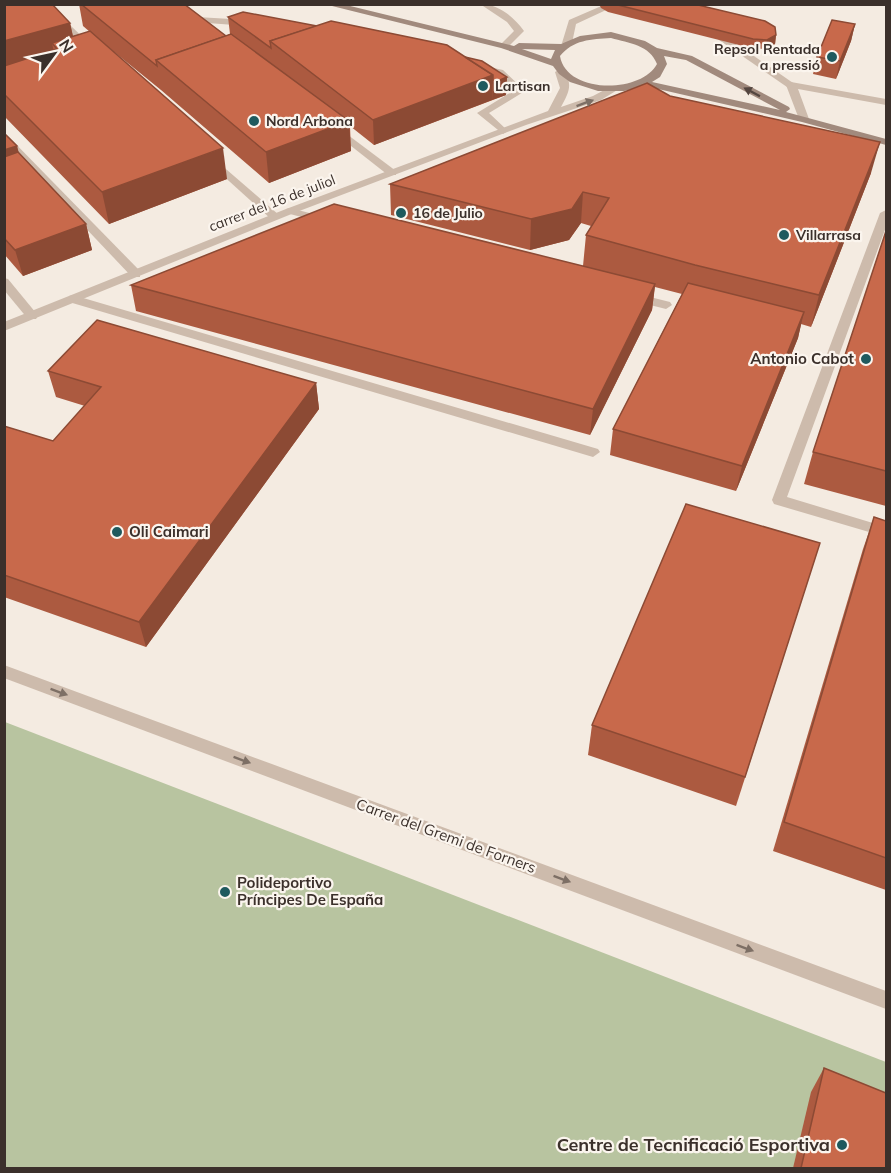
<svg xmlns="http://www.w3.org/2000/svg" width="891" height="1173" viewBox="0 0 891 1173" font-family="Mulish,sans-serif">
  <rect width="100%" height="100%" fill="#f4ebe1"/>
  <polygon fill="#b8c4a0" points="5,722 886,1062 886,1168 5,1168"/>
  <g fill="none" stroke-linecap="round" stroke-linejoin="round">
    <g fill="#cdbbac" fill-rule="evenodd">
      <polygon points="38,4 48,4 93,47 93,51 87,51"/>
      <polygon points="606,4 619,4 576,24 572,43 564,45 562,43 569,20"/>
      <polygon points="197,17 248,20 253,23 248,26 194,22 194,18"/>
      <polygon points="709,29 715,29 796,85 787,87 709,33"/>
      <polygon points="489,67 503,70 525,91 489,113 508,131 503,134 477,113 513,91 496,74 485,72 484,70"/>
      <polygon points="336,126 396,171 396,175 388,175 332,131 331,129"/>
      <polygon points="4,132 140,271 140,277 132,277 4,142"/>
      <polygon points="212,157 279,215 279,219 271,219 208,162 207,160"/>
      <polygon points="290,208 329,218 331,220 325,223 286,213 286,209"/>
      <polygon points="886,210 886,227 787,497 886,527 886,537 774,504 772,500 880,213"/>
      <polygon points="4,278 8,279 36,313 38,316 36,319 28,319 4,290"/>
      <polygon points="634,293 670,302 672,305 666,309 630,300 628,297"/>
      <polygon points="73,295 598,449 600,452 593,457 69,302 69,296"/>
    </g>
    <g fill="#cdbbac" fill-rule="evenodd">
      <path d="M480,4C498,4 513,16 524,31L507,48L499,46L514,31L507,22Z"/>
      <path d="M560,69L564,70C573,85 569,92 561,107L593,96L610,87L619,89L601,100L526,125L294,213L4,331V322L286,209L548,111L560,88L555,72Z"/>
      <polygon points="791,82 886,99 886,105 798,89 809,119 804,122 799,119 786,85"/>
      <polygon points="4,665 886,991 886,1009 4,678"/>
    </g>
    <path fill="#a18a7d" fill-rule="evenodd" d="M324,4H342L514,46L519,43L561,44L580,36L611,32L645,41L657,48L692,56L789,107L790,109L786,112L886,139V145L802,122L645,86L624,91H598L570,82L559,74L553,66L501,48ZM611,38C629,43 650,45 657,64C641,94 566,94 560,56C573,40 591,39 611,38ZM522,49L555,50L551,59ZM664,56L686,60L780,110L652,82L660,77L667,64Z"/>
  </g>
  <g fill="#ac5a40">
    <polygon points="4,4 70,23 73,36 90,32 83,26 79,4 184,4 226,36 230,34 228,17 465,57 507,77 506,95 374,145 350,126 351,151 269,183 161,90 92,34 227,179 109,224 4,116"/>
    <polygon points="599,4 694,4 776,35 775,44 765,49 751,48 608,12 601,8"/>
    <polygon points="855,24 851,41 836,79 813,74 817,57"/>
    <polygon points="670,96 871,173 811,327 801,324 798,338 736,491 610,455 613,429 682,294 655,287 652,310 590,435 136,311 131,285 583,266 586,235 591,226 581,223 569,240 530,250 391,215 390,184"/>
    <polygon points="4,133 17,146 18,152 86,224 92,250 23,276 4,254"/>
    <polygon points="886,231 886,506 804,484 813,452"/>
    <polygon points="48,371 316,383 319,409 146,647 4,597 4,426 53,441 85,406 56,397"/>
    <polygon points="874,517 886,521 886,890 773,851 863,549"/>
    <polygon points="820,543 736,806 588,755 592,725"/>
    <polygon points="824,1068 886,1168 793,1168 811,1092"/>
  </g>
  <g fill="#8c4a34">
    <polygon points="70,23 75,47 57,49 52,43 54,53 4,67 4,41"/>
    <polygon points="855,24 851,41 836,79 840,61"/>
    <polygon points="776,35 775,44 765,49 767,40"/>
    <polygon points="493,75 492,100 374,145 373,120"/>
    <polygon points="507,77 506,95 492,100 493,83"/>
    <polygon points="349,121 351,151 269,183 266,152"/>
    <polygon points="880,142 871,173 811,327 819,295"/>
    <polygon points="17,146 25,177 4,184 4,150"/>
    <polygon points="223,148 227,179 109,224 102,192"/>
    <polygon points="583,192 581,223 569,240 530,250 531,219"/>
    <polygon points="86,224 92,250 23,276 15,250"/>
    <polygon points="655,284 652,310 590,435 593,409"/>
    <polygon points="804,312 798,338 736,491 742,466"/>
    <polygon points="316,383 319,409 146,647 139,622"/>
  </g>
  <g fill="#c8694b" stroke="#8c4a34" stroke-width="1.5">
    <polygon points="4,4 52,4 70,23 4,41"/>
    <polygon points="81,4 184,4 226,36 156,60 157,66"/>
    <polygon points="614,4 694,4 765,21 775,27 776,35 767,40 753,39"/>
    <polygon points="243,12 317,26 270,41 271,48 228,17"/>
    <polygon points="832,20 855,24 840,61 817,57"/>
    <polygon points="331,21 447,45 493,75 373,120 270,41"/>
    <polygon points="90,31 223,148 102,192 4,94 4,66 57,49 52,43"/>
    <polygon points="231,34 349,121 266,152 156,60"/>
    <polygon points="465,57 482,61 507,77 493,83 493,75"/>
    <polygon points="647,83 670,96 880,142 819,295 695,265 586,235 609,198 583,192 572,209 531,219 390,184"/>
    <polygon points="4,133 17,146 4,150"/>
    <polygon points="18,152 86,224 15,250 4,238 4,157"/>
    <polygon points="334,204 655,284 593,409 131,285"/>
    <polygon points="886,231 886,471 813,452"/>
    <polygon points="688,283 804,312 742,466 613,429"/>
    <polygon points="97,320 316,383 139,622 4,575 4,426 53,441 101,387 48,371"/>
    <polygon points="686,504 820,543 745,777 592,725"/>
    <polygon points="874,517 886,521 886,858 784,822"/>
    <polygon points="824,1068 886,1093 886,1168 801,1168"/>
  </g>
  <defs><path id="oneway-solid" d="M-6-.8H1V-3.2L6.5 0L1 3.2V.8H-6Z" transform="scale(1.5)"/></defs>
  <use fill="#544640" href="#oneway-solid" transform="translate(752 92) rotate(-152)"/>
  <g fill="#7d6f65">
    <use href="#oneway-solid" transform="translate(585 103) rotate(-20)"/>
    <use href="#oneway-solid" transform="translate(59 692) rotate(20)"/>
    <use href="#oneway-solid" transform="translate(242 760) rotate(20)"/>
    <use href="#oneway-solid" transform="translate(562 879) rotate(20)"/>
    <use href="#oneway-solid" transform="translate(745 948) rotate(20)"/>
  </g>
  <g fill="#1f5a5e" stroke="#fbf5ee" stroke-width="2">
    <circle cx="832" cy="57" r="6"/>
    <circle cx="483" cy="86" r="6"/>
    <circle cx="254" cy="121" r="6"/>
    <circle cx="401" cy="213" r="6"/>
    <circle cx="784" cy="235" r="6"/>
    <circle cx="866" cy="359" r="6"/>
    <circle cx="117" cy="532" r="6"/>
    <circle cx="225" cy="892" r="6"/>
    <circle cx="842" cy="1145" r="6"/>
  </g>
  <g text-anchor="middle" stroke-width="4.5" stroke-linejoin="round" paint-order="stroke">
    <g font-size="14" font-weight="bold" fill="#3b302b" stroke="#fbf5ee" text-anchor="start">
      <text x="820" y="54" text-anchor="end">Repsol Rentada<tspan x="820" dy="16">a pressió</tspan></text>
      <text x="495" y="91">Lartisan</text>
      <text x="266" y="126">Nord Arbona</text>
      <text x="413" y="218">16 de Julio</text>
      <text x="796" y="240">Villarrasa</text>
    </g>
    <g font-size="14" fill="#3b302b" stroke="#fbf5ee">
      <text transform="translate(272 203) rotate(-21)" y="5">carrer del 16 de juliol</text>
    </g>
    <g font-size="15" font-weight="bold" fill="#3b302b" stroke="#fbf5ee" text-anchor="start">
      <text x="854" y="364" text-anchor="end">Antonio Cabot</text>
      <text x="129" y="537">Oli Caimari</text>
      <text x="237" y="888">Polideportivo<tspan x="237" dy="17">Príncipes De España</tspan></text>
    </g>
    <g font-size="15" fill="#3b302b" stroke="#fbf5ee">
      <text transform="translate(446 836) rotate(20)" y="5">Carrer del Gremi de Forners</text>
    </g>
    <g font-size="18" font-weight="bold" fill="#3b302b" stroke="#fbf5ee" text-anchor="end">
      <text x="830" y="1151">Centre de Tecnificació Esportiva</text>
    </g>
  </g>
  <rect width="891" height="1173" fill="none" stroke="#3b302b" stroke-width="12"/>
  <g transform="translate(54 54) rotate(57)" stroke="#fbf5ee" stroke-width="4.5" paint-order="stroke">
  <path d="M0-4.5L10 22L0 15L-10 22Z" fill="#3b302b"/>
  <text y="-9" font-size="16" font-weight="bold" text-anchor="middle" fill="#3b302b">N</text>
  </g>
</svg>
